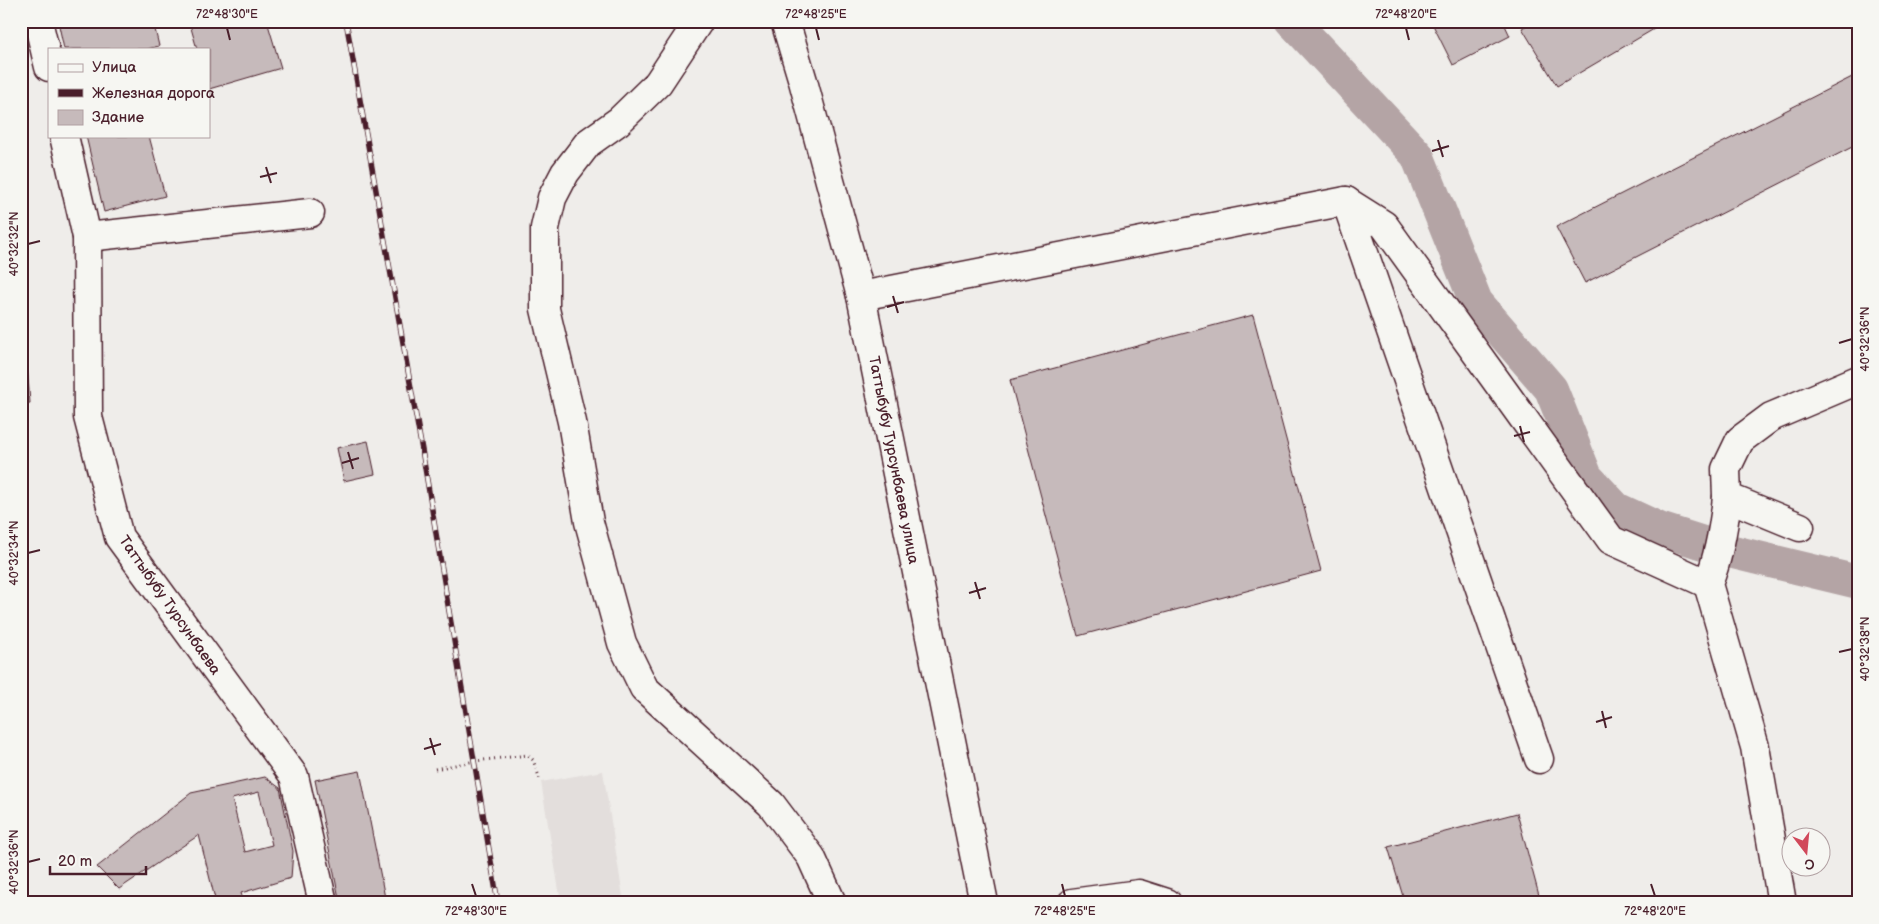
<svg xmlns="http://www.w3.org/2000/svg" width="1879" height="924" viewBox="0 0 1879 924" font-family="'Balsamiq Sans',sans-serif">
  <rect width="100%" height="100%" fill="#efedea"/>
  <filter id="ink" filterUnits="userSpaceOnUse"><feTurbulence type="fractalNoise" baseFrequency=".02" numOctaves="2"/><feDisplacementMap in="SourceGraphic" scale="10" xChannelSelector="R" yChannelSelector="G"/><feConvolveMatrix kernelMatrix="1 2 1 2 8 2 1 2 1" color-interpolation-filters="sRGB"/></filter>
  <g filter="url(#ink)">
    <polygon fill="#e3dedc" points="603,771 624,903 561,903 541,782"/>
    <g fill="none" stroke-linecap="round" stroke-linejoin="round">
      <polyline stroke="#b4a4a5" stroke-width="34" points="1292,21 1417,155 1476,302 1551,389 1586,477 1616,509 1659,529 1725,550 1858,582"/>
    </g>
    <g fill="#c6babb" stroke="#4a1f2b" fill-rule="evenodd">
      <polygon points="58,21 153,21 159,46 147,49 64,49"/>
      <polygon points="189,21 267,21 281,68 209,89 209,49 197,49"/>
      <polygon points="1431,21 1503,21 1510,36 1453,65"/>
      <polygon points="1534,21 1649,21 1654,29 1557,86 1522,28"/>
      <polygon points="1858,74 1858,144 1585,283 1556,227"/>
      <polygon points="86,136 149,136 165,196 104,212"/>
      <polygon points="21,288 30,403 21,404"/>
      <polygon points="1253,315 1321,571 1078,636 1010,380"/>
      <polygon points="368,441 375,474 344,481 337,448"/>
      <polygon points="360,771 386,903 340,903 315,780"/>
      <path d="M265,777L280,788L293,851L291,878L241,893L244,903H216L199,835L119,889L97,867L191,793ZM259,792L272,845L245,852L232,799Z"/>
      <polygon points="1517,813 1541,903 1405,903 1388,847"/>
    </g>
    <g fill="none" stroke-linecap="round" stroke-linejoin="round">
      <g stroke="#4a1f2b" stroke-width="31">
        <g id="minor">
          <polyline points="38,21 49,67"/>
          <polyline points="699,21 658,83 619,121 588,143 565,173 552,198 545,228 545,309 572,422 589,522 622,643 644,688 771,804 811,857 832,903"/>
          <polyline points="785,21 803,81 861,296 984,903"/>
          <polyline points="64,136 87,237 88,417 119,537 294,776 323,903"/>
          <polyline points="1346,201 1384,225 1611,540 1708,584"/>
          <polyline points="87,237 310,213"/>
          <polyline points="861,296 1346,201 1539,759"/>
          <path d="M1727,497C1724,527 1719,556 1708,584L1755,747L1782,903"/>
          <polyline points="1800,527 1727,497 1726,469 1740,440 1771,417 1858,380"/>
          <polyline points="1072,903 1139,894 1167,903"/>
        </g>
      </g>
      <polyline stroke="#4a1f2b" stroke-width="3" stroke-dasharray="1 4" stroke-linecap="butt" points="435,769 475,761 528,755 533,760 541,782"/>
      <use href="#minor" stroke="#f6f6f2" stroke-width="28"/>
      <g stroke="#4a1f2b" stroke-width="5.5">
        <polyline id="rail" points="346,21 422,450 498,903"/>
      </g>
      <use href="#rail" stroke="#f6f6f2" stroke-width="4" stroke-dasharray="11" stroke-linecap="butt"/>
    </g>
  </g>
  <path fill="none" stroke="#4a1f2b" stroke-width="2" d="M227,28L230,40M816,28L819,40M1406,28L1409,40M1438,140L1443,157M1432,151L1449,146M266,167L271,183M260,177L277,173M28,244L40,241M893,296L898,313M887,307L904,302M1839,343L1852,339M1520,426L1524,442M1514,436L1530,432M348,452L353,469M342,463L359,458M28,553L40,550M975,582L980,599M969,593L986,588M1839,652L1852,649M1602,711L1606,728M1596,722L1612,717M430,738L435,755M424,749L441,744M28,862L40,859M472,884L476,896M1062,884L1065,896M1651,884L1655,896"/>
  <g text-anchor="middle" stroke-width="4" stroke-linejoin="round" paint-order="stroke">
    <g font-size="15" fill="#4a1f2b" stroke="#f6f6f2">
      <text transform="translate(894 460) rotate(79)" y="5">Таттыбубу Турсунбаева улица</text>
      <text transform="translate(170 605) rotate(55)" y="5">Таттыбубу Турсунбаева</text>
    </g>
  </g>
  <rect width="1879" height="924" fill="none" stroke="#f6f6f2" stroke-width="55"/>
  <rect x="48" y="48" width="162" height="90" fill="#f6f6f2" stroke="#b1a0a2"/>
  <rect x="58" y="64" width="25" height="8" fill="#f6f6f2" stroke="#b1a0a2"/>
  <text x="92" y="72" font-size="15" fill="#4a1f2b">Улица</text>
  <rect x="58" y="89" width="25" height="8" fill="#4a1f2b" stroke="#b1a0a2"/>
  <text x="92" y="98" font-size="15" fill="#4a1f2b">Железная дорога</text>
  <rect x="58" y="110" width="25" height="15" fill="#c6babb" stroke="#b1a0a2"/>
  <text x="92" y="122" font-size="15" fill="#4a1f2b">Здание</text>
  <g transform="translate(1806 852) rotate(164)"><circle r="24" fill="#f6f6f2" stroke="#b1a0a2"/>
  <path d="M0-4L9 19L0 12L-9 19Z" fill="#d1495b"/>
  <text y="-8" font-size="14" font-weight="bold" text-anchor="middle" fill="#4a1f2b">С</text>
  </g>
  <path d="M50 866v8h96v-8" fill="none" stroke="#4a1f2b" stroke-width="2.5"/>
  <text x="58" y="866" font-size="15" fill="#4a1f2b" stroke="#f6f6f2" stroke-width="4" paint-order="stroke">20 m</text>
  <rect x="28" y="28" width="1824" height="868" fill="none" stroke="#4a1f2b" stroke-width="2"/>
  <g font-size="12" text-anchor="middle" fill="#4a1f2b">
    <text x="227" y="18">72°48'30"E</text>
    <text x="816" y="18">72°48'25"E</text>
    <text x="1406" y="18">72°48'20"E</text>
    <text transform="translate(14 244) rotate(-90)" y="4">40°32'32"N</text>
    <text transform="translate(1865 339) rotate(-90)" y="4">40°32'36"N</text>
    <text transform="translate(14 553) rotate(-90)" y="4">40°32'34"N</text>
    <text transform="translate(1865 649) rotate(-90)" y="4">40°32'38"N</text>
    <text transform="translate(14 862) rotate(-90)" y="4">40°32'36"N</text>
    <text x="476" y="915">72°48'30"E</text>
    <text x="1065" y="915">72°48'25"E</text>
    <text x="1655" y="915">72°48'20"E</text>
  </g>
</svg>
